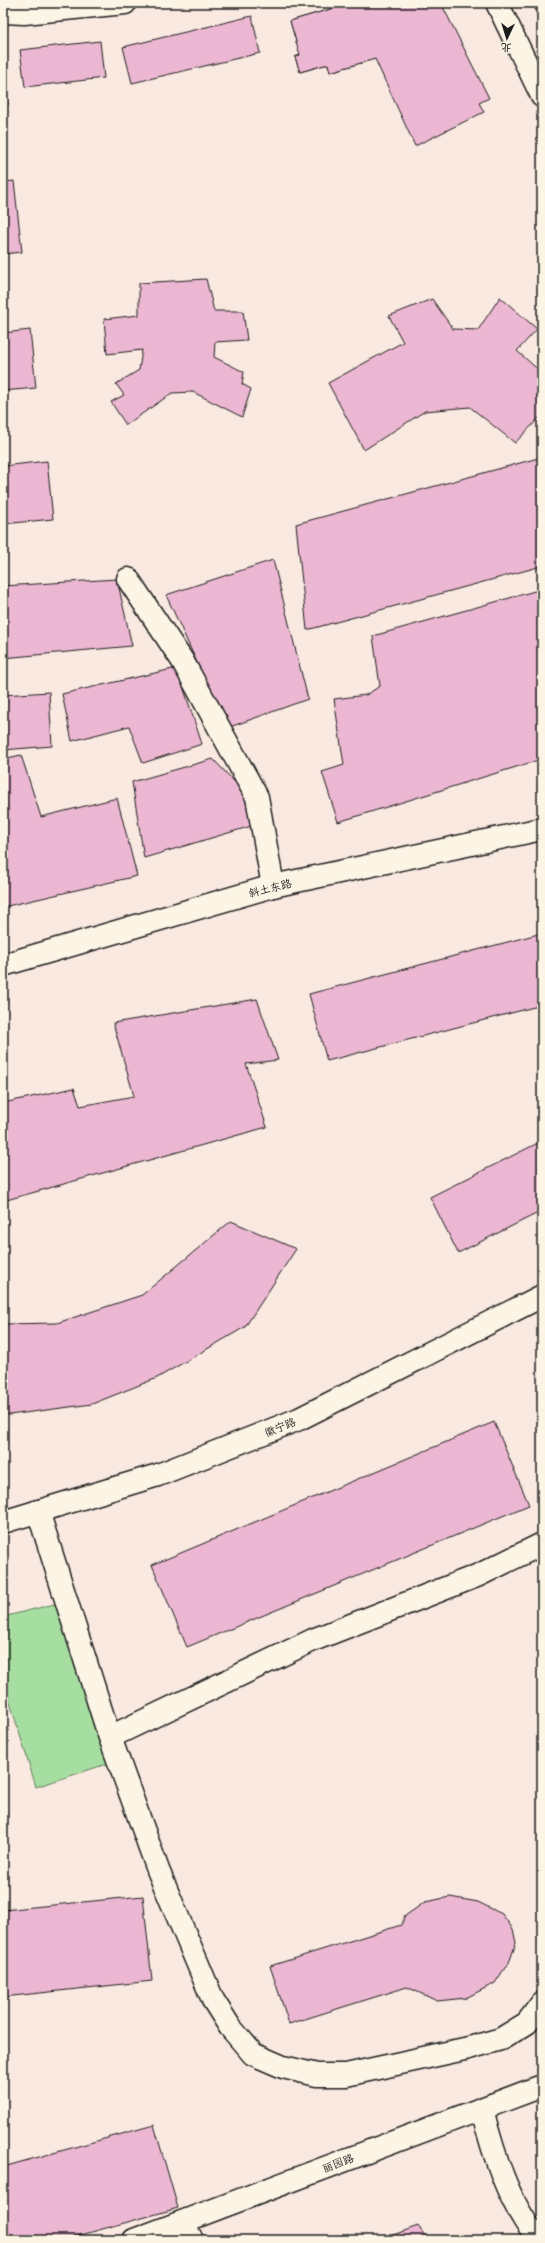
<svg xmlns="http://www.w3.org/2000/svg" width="545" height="2243" viewBox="0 0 545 2243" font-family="Kalam,'LXGW WenKai TC',sans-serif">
  <rect width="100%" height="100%" fill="#f9e9e1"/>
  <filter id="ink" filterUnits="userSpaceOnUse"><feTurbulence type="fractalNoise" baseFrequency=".025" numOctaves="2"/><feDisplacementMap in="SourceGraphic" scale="8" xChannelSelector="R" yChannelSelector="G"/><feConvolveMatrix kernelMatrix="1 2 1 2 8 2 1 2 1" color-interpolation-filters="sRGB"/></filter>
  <g filter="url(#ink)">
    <polygon fill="#a6dda0" stroke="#617c5e" points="66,1601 119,1760 36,1787 3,1680 3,1617"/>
    <g fill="#ecb7d2" stroke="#1c1c1c">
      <polygon points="351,3 401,3 407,25 412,23 417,38 389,46 391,54 330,72 328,64 300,72 295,57 300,55 290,21"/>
      <polygon points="351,3 441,3 489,98 479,103 484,112 415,146 375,59 330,72 328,64 300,72 295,57 300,55 290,21"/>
      <polygon points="533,3 542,3 542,19 539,20"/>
      <polygon points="252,16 260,53 132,83 123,47"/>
      <polygon points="100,41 104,78 25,87 20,50"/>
      <polygon points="3,58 8,105 3,105"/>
      <polygon points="14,181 22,252 3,254 3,182"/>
      <polygon points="206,279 214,311 243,311 247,340 215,342 214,357 244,372 242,384 251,389 242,417 193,392 172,393 126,425 111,402 124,395 116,384 139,370 142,350 107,354 104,319 139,315 139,283"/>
      <polygon points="500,297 537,329 517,351 542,373 542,415 515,443 470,407 425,411 364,450 328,383 403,342 389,316 432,299 453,329 478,330"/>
      <polygon points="30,330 36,388 3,391 3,333"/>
      <polygon points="542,457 542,566 307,630 296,524"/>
      <polygon points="47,461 53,519 3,524 3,466"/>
      <polygon points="273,560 308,699 227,728 166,595"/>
      <polygon points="117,579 132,646 3,658 3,586"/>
      <polygon points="542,589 542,759 338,822 322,772 344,765 334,699 366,695 380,686 373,636"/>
      <polygon points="177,668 202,744 143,763 129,726 72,741 62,694"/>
      <polygon points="49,692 52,746 3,750 3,695"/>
      <polygon points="21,755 41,817 117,798 137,876 3,907 3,759"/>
      <polygon points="213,759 248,796 255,825 144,858 132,782"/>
      <polygon points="542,933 542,1005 327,1061 309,994"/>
      <polygon points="257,999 278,1060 246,1064 267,1127 3,1201 3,1103 74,1088 80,1106 134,1096 113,1023"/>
      <polygon points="542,1141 542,1211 458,1253 430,1197"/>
      <polygon points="231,1221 296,1249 245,1327 157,1378 92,1404 9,1415 3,1413 3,1324 57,1323 142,1295"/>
      <polygon points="494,1422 529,1505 187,1647 152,1565"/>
      <polygon points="143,1896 152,1981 3,1997 3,1910"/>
      <polygon points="450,1897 478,1902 502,1914 513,1929 516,1943 510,1960 495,1983 466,1998 437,2001 407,1987 289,2024 270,1966 401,1925 405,1916 425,1902"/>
      <polygon points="154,2125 178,2208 63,2240 3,2240 3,2167"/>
      <polygon points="418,2226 428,2240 379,2240"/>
    </g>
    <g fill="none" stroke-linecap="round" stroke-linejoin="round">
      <g stroke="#1c1c1c" stroke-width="25">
        <g id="minor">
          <polyline points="497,3 542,96"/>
          <polyline points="3,12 24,13 125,3"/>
          <polyline points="128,579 182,660 257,797 273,886"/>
          <polyline points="38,1511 107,1729 158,1870 213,2000 230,2027 253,2054 283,2067 317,2075 346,2075 469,2048 501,2039 527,2023 542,2003"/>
          <polyline points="3,1522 158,1475 299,1419 542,1296"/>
          <polyline points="110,1737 313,1640 479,1575 542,1544"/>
          <path d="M482,2109C493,2153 509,2205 539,2240"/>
          <polyline points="183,2222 192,2240"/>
          <polyline points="134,2240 542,2086"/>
        </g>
      </g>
      <g stroke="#1c1c1c" stroke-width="25">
        <polyline id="major" points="3,965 273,886 542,829"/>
      </g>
      <use href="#minor" stroke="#fcf5e5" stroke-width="22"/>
      <use href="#major" stroke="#fcf5e5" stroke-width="22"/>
    </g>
  </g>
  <g text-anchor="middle" stroke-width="3" stroke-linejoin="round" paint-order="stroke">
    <g font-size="11" fill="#1c1c1c" stroke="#fcf5e5">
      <text transform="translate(270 888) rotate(-14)" y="4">斜土东路</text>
      <text transform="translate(280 1427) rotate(-22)" y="4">徽宁路</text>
      <text transform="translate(338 2163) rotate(-21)" y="4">丽园路</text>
    </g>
  </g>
  <rect width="545" height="2243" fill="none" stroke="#fcf5e5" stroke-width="16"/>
  <rect x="8" y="8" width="529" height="2227" fill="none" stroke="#1c1c1c" stroke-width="1.5" filter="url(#ink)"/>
  <g transform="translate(507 38) rotate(184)" stroke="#fcf5e5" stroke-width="3" paint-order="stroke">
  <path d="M0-3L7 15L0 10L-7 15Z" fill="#1c1c1c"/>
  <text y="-6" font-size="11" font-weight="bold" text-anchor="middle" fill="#1c1c1c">北</text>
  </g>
</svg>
